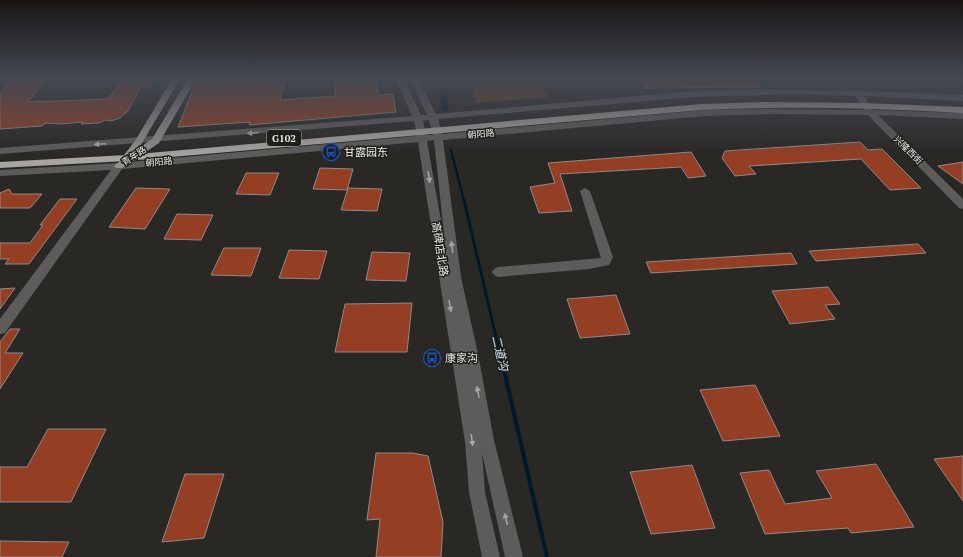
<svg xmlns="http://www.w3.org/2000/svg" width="963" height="557" viewBox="0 0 963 557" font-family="'PT Serif','Noto Sans SC',serif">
  <rect width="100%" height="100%" fill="#2a2825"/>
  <polygon fill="#674515" points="477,79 533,79 549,97 476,103 472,85 477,81"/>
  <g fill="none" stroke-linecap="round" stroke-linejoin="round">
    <polyline stroke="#00192a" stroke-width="2.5" points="451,150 464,201"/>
    <polyline stroke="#00192a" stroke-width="3" points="464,200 501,358"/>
    <polyline stroke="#00192a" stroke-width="4" points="501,357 547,557"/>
    <polygon fill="#00192a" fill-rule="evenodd" points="440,92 443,92 447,94 448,111 442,111 441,109"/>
  </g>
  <g fill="#943e24" stroke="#908a89">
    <polygon points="14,79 47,79 28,102 108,99 122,79 155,79 150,87 141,87 128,111 120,118 111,121 106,120 98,123 81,124 83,122 60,124 45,123 42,126 0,129 0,93"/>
    <polygon points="202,79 286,79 280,100 335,96 335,82 376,79 378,95 393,94 396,112 249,125 250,122 178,127 196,82 200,82"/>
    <polygon points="641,79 756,79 761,87 644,88"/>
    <polygon points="860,142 868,150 882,149 921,188 890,190 861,159 749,166 756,174 735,176 722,158 725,151"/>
    <polygon points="691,152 706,176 688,178 681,167 560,174 572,211 539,213 530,187 555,183 548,163"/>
    <polygon points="963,162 963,184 938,166"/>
    <polygon points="320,168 353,169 347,190 313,189"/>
    <polygon points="246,173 279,173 270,195 236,194"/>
    <polygon points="136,188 170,189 145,229 109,227"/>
    <polygon points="348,188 382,189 377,211 341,210"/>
    <polygon points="9,189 12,194 42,194 30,208 0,208 0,193"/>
    <polygon points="60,199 77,199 29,264 5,264 9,259 0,259 0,243 30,243 43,225 40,225"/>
    <polygon points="177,214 213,215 201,240 164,239"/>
    <polygon points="918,244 926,253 816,261 809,251"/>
    <polygon points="224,248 261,248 251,276 211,275"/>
    <polygon points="289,250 327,251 319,279 279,278"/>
    <polygon points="372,252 410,253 406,281 366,280"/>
    <polygon points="791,253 797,264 651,273 646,262"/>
    <polygon points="828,287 840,304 825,305 835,319 790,324 772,291"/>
    <polygon points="15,288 0,309 0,289"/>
    <polygon points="616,295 630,334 580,338 567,299"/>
    <polygon points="412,303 407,352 335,352 345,304"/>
    <polygon points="10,329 20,329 5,353 23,353 0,389 0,342"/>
    <polygon points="755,385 780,436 723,441 700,390"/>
    <polygon points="48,429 106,429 71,502 0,502 0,467 27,467"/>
    <polygon points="376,453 413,453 428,456 443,522 441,557 376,557 380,519 367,520"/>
    <polygon points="963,456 963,501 934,459"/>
    <polygon points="876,464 914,527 851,533 848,528 765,534 740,473 769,470 785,504 832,498 816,471"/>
    <polygon points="692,465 715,528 651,534 630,472"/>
    <polygon points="185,474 224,474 204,538 162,542"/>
    <polygon points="0,541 69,542 62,557 0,557"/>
  </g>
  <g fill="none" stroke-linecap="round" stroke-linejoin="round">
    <g fill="#5e5c5b" fill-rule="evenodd">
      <path d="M396,79H404L421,115H427L410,79H418L436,114L694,91C784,88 873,91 963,95V101L864,96L873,110L963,113V119L878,115L963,199V209L959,208L868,115L770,114L705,116L443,140L461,277L478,354L494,440L523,557H505L482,453L485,492L500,557H482L469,492L465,442L418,142L122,169L5,333L0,334V319L111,170L0,176V170L119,163L417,136L414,121L0,154V148L412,116ZM794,94L855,96L864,110L770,109L705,110L442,134L438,119L694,97ZM429,120L433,135H426L423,121ZM434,140L445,243L427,141Z"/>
      <polygon points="585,188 590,191 613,257 609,265 589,269 498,277 494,275 492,272 494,269 498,267 601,258 580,191"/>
    </g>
    <polygon fill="#93908d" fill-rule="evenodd" points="172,79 180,79 139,148 152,139 188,79 196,79 159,143 122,168 116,168 114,166 124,158 123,156 135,141"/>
    <path fill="#a8a4a1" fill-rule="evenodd" d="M766,102L864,103L963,107V113C876,108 788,106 701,110L126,161L0,168V162L126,155L701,104Z"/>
  </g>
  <defs><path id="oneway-solid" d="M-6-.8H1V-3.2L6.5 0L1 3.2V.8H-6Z"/></defs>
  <g fill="#a6a4a2">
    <use href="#oneway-solid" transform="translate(253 133) rotate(175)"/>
    <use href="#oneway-solid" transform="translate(100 144) rotate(176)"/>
    <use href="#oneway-solid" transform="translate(429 177) rotate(81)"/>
    <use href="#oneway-solid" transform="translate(452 247) rotate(-97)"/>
    <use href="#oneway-solid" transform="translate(450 306) rotate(81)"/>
    <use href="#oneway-solid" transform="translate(478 392) rotate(-100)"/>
    <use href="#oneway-solid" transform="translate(472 440) rotate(82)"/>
    <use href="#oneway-solid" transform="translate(506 519) rotate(-103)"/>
  </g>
  <linearGradient id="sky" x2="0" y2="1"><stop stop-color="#171614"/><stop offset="0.5" stop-color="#444851"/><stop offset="1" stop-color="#444851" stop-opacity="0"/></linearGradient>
  <rect width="963" height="157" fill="url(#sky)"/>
  <defs>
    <g id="bus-ring" transform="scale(0.9)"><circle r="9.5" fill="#201e1b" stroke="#1a4fb4" stroke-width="1.5"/><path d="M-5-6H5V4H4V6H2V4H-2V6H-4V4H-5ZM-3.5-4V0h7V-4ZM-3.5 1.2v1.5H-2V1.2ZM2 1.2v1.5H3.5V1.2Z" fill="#1a4fb4"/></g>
  </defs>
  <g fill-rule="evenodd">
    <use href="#bus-ring" x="331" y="152"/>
    <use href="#bus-ring" x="432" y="358"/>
  </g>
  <g text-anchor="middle" stroke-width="3" stroke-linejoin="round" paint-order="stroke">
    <g font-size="9" fill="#edebe9" stroke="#201e1b">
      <text transform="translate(481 134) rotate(-5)" y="3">朝阳路</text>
      <text transform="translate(908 150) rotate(45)" y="3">兴隆西街</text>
      <text transform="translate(134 156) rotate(-34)" y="3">青年路</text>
      <text transform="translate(159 162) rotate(-5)" y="3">朝阳路</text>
    </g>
    <rect fill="#201e1b" stroke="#b0aeab" stroke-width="1" x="267" y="130" width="34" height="16" rx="3"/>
    <g font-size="10" font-weight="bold" fill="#edebe9">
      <text x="284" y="142">G102</text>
    </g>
    <g font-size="11" fill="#edebe9" stroke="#201e1b" text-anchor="start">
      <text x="344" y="156">甘露园东</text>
      <text x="445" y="362">康家沟</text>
    </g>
    <g font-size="11" fill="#edebe9" stroke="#201e1b">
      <text transform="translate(440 249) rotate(81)" y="4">高碑店北路</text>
    </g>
    <g font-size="12" font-style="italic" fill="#d0e6f4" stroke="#201e1b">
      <text transform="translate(500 353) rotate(77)" y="4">二道沟</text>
    </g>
  </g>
</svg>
